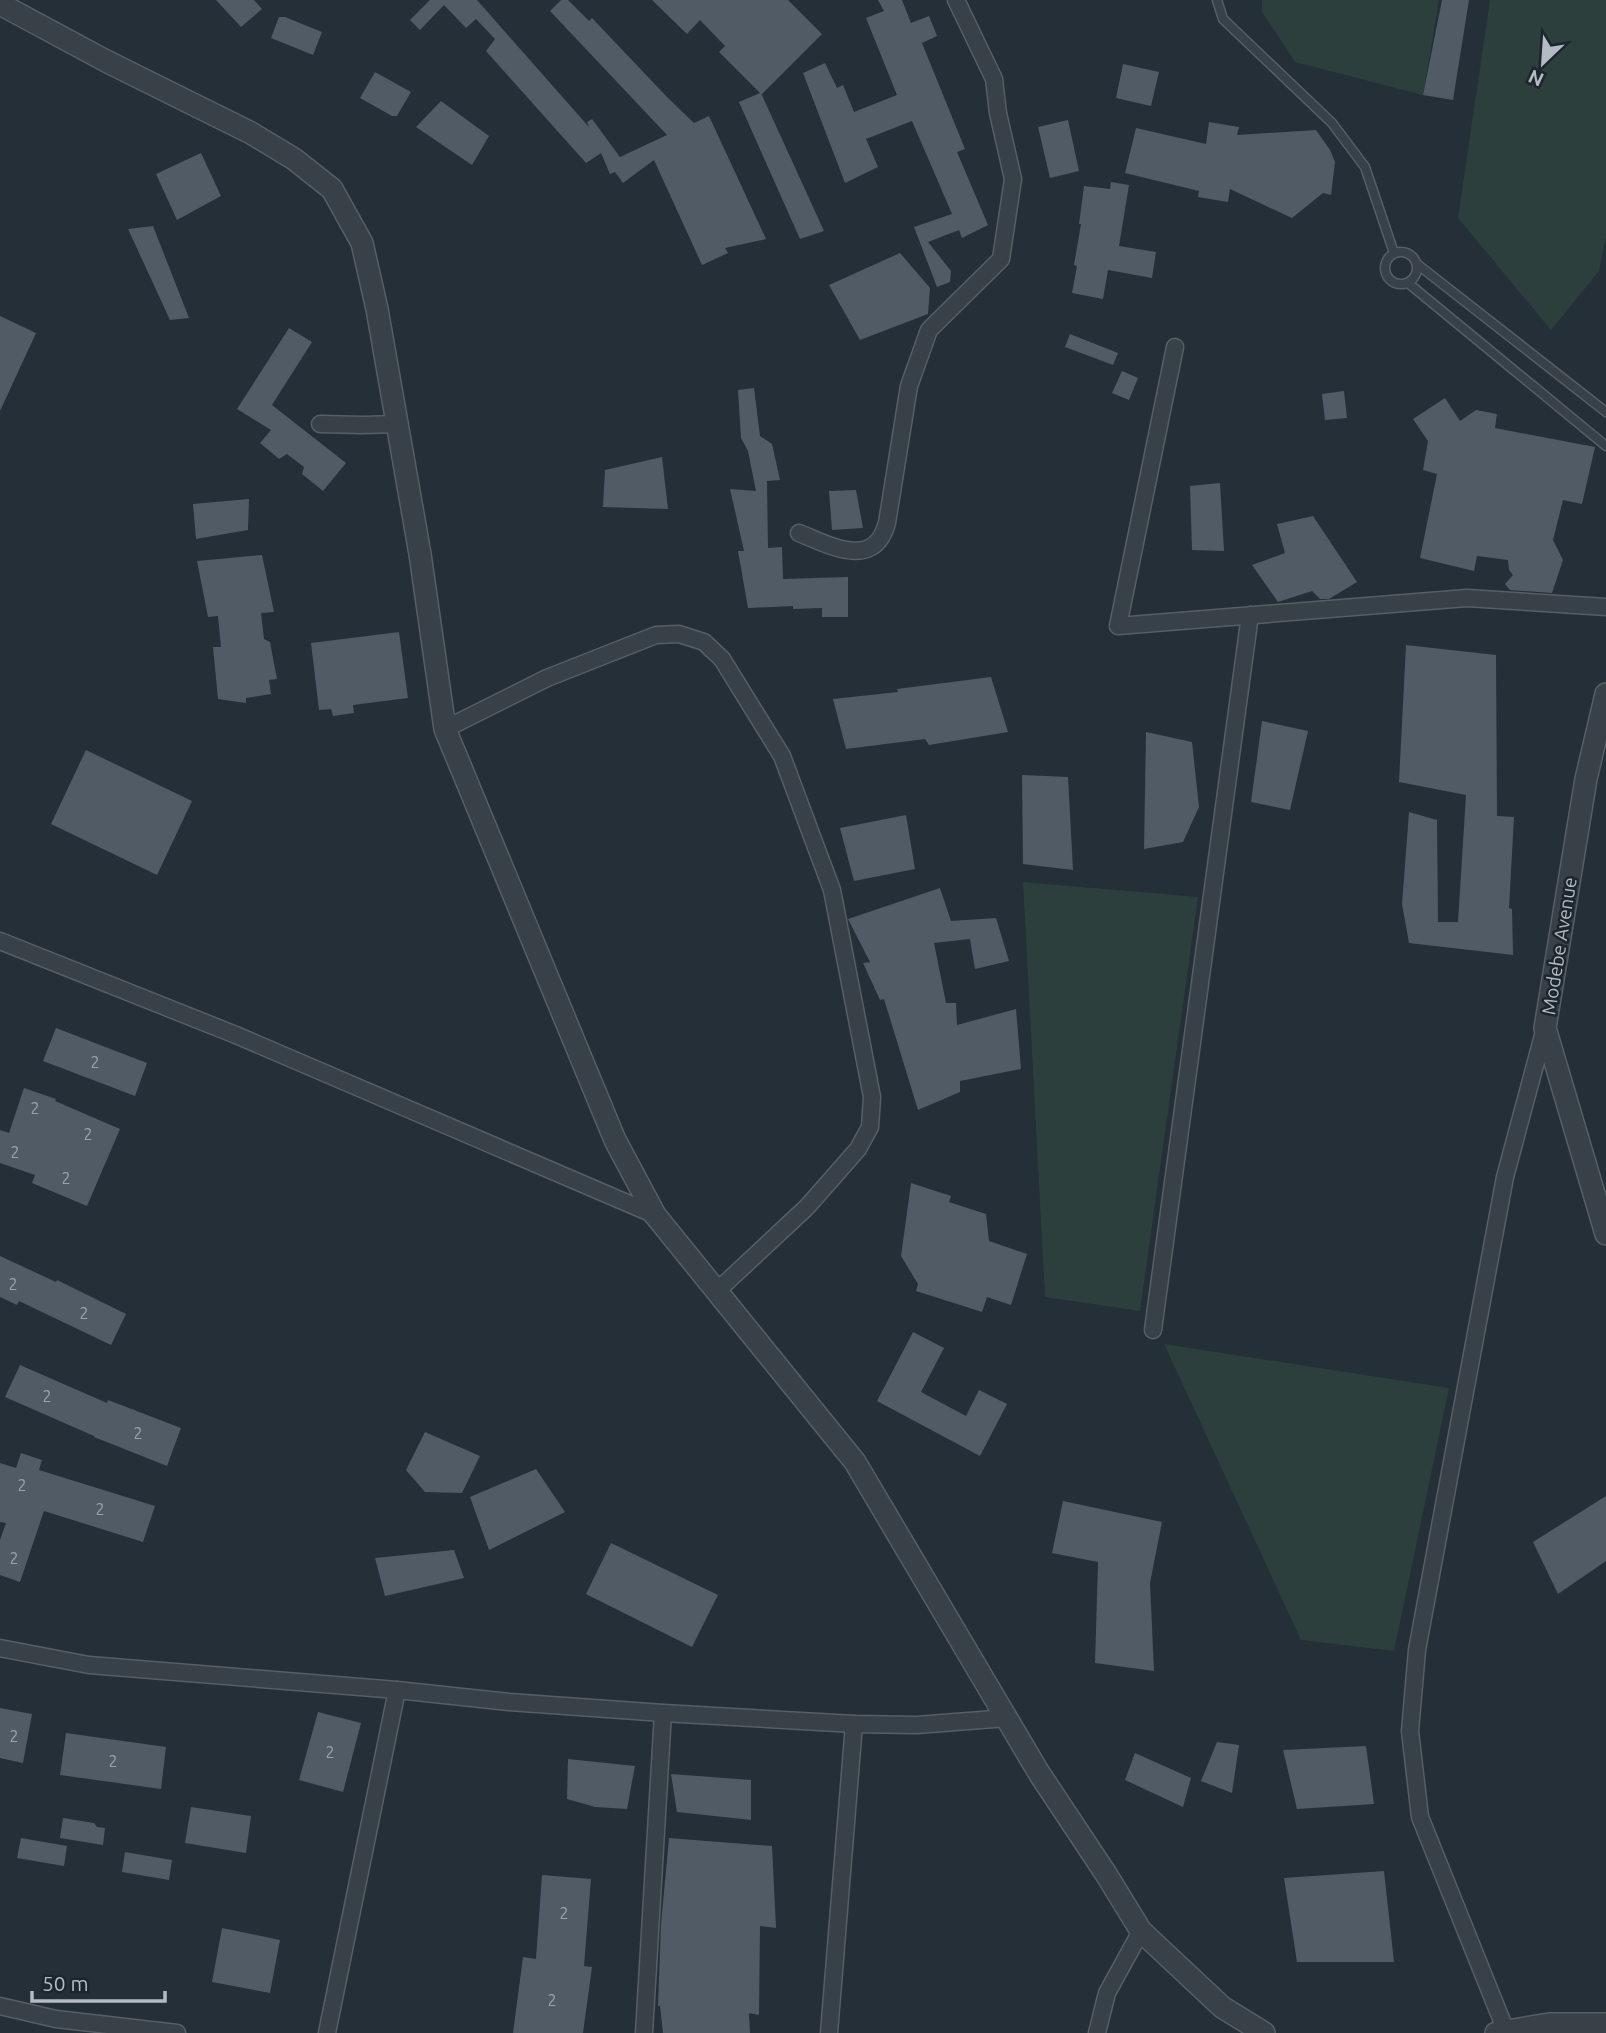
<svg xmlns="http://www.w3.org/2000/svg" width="1606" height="2033" viewBox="0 0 1606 2033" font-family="Ubuntu,sans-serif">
  <rect width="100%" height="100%" fill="#242f37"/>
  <g fill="#2c3f3d">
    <polygon points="1262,0 1439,0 1423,95 1295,62 1262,12"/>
    <polygon points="1490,0 1606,0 1606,237 1599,271 1551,330 1458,218"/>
    <polygon points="1023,882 1198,897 1140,1311 1045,1297"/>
    <polygon points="1164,1344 1449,1388 1394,1651 1301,1640"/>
  </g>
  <g fill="#505b66">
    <polygon points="216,0 254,0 262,9 241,27"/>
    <polygon points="430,0 477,0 589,127 587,122 592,119 620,157 667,135 550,11 561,0 568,0 589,21 592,18 668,98 694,123 709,116 766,239 725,248 728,253 702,265 654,160 623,183 615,172 610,174 601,153 586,163 486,51 495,39 476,19 466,28 444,5 420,30 410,20"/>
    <polygon points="652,0 788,0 822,34 762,94 761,93 824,231 800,239 739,102 760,93 719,52 725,46 700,20 687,34"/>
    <polygon points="878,0 902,0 911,23 929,16 937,36 922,43 965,149 957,152 988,225 962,238 959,230 928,242 951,271 950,282 937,287 914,227 952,214 912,121 866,139 878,167 845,183 803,73 825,63 837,88 843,85 854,112 897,95 866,18 884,11"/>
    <polygon points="1442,0 1469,0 1453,100 1423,95"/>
    <polygon points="279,17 285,17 322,32 313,55 271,38"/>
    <polygon points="1123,64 1159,72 1151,106 1116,98"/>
    <polygon points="375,72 411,92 397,116 392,116 360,98"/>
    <polygon points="441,101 489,136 472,165 416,127"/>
    <polygon points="1068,120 1079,171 1050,178 1038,127"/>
    <polygon points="1209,122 1239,127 1237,135 1316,130 1330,150 1335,162 1331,195 1323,193 1292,218 1230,189 1228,202 1198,197 1199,191 1125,173 1136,128 1206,144"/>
    <polygon points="201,153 221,196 177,220 156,174"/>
    <polygon points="1111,182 1129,185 1119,246 1156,252 1152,278 1108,270 1103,299 1072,293 1077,266 1074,265 1081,224 1079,224 1084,186 1110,189"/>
    <polygon points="153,226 189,318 170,320 128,229"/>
    <polygon points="900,253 930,288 928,314 860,340 829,285"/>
    <polygon points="0,316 36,333 0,411"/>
    <polygon points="289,328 312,342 272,405 346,463 323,491 302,474 304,467 287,454 279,459 260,443 271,430 237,409"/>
    <polygon points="1070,334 1118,353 1113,365 1065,347"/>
    <polygon points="1122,371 1138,378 1129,400 1112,393"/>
    <polygon points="754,388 760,436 772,444 780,480 767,481 768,548 782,547 783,579 848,577 848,617 822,617 822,608 793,609 793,606 748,608 738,551 744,551 730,489 756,491 748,451 741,438 738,390"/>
    <polygon points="1344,391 1347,418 1325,420 1322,394"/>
    <polygon points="1445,398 1460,421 1476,410 1497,414 1495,428 1595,447 1582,504 1563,500 1553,540 1563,560 1552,593 1510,590 1505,584 1513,575 1509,570 1508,560 1477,556 1474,571 1420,558 1437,474 1423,470 1428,441 1413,419"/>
    <polygon points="662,457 668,509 603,507 605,470"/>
    <polygon points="1220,483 1224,551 1192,550 1190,486"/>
    <polygon points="856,490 863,528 832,530 829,491"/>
    <polygon points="249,499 248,530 196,539 193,504"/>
    <polygon points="1313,516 1357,582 1329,599 1320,599 1312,591 1278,602 1252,565 1285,553 1277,524"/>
    <polygon points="262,555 274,612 261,613 264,639 270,642 277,679 269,680 271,694 246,698 246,703 218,699 213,647 221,647 218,616 208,617 197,561"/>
    <polygon points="399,632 408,698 353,705 354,713 333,716 331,709 319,710 311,643"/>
    <polygon points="1406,645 1496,655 1497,816 1514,817 1509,908 1512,909 1513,955 1409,943 1402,904 1409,812 1437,820 1438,922 1458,922 1466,795 1399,782"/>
    <polygon points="991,677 1008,732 929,745 925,739 846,749 833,699 898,692 897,689"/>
    <polygon points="1262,721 1308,731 1290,810 1251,802"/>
    <polygon points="1146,732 1192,742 1199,807 1183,842 1144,849"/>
    <polygon points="86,750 192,801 157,875 51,824"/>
    <polygon points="1022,775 1068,777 1073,870 1023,864"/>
    <polygon points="906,815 915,869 854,881 840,828"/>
    <polygon points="940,888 951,921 996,918 1009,961 975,969 970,939 934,943 946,1003 956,1003 957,1025 1016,1009 1021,1069 960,1081 960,1092 918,1110 884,999 880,1000 863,963 870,962 848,919"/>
    <polygon points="56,1028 147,1063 135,1096 43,1061"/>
    <polygon points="24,1088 56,1099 55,1101 120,1129 87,1206 32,1183 35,1175 0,1163 0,1130 9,1133"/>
    <polygon points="911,1183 951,1196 949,1202 986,1214 989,1241 1027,1254 1011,1305 987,1297 982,1312 916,1291 918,1284 901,1256"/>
    <polygon points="0,1256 56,1282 57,1280 126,1314 111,1345 19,1301 17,1305 0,1297"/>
    <polygon points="913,1332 944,1348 921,1392 966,1416 979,1390 1007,1404 980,1456 877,1401"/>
    <polygon points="20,1365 107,1403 108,1400 181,1428 167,1466 94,1437 94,1436 5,1397"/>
    <polygon points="425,1432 480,1456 462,1493 425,1492 406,1470"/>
    <polygon points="21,1453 42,1460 39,1470 155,1506 143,1542 44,1511 20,1582 0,1575 0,1540 6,1523 0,1522 0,1463 16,1468"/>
    <polygon points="536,1469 565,1512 489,1550 470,1497"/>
    <polygon points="1606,1496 1606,1561 1558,1594 1533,1542"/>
    <polygon points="1063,1501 1162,1522 1150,1583 1154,1671 1095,1663 1098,1562 1052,1553"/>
    <polygon points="611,1543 718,1595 692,1647 586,1594"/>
    <polygon points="454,1550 464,1578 385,1596 375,1558"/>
    <polygon points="0,1708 32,1714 23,1763 0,1758"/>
    <polygon points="318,1712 361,1723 343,1792 299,1780"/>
    <polygon points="66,1733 166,1747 161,1789 60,1775"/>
    <polygon points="1217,1742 1239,1745 1232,1793 1201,1781"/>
    <polygon points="1366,1746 1374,1804 1297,1809 1283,1750"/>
    <polygon points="1135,1753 1191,1778 1183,1807 1125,1780"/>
    <polygon points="568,1759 635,1766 627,1809 595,1807 567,1799"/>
    <polygon points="671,1774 751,1780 751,1820 677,1812"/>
    <polygon points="191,1807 251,1816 246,1853 185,1843"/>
    <polygon points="63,1818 94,1823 97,1827 105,1828 103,1845 60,1838"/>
    <polygon points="21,1838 67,1846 64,1866 17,1858"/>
    <polygon points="669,1838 772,1846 776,1928 760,1926 759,2015 749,2013 750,2033 663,2033 660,2006 658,2006 661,1924"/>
    <polygon points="125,1852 172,1860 169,1880 122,1872"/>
    <polygon points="1384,1871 1394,1962 1297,1962 1284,1878"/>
    <polygon points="542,1875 591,1879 584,1966 592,1967 583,2033 513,2033 523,1957 536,1959"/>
    <polygon points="222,1928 280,1940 270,1993 212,1982"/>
  </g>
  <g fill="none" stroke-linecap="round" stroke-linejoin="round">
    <g stroke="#565e66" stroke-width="11">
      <g id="service">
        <polyline points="1217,0 1223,19 1332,123 1365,167 1394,253"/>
        <circle cx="1401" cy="268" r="16"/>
        <polyline points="1417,264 1606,412"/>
        <polyline points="1408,283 1606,446"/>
      </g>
    </g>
    <g stroke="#565e66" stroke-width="19">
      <g id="minor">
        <polyline points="1175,347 1118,626 1467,598 1606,607"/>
        <polyline points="320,424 363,425 397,424"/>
        <path d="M799,533C831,546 874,570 887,523L909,386L929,330L1001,259L1013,179L998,113L994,79L956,0"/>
        <polyline points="445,729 547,678 656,635 679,634 704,642 722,659 782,756 832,890 872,1097 870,1127 858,1149 807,1207 717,1291"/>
        <polyline points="0,941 236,1035 655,1215"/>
        <polyline points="1153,1330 1250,615"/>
        <polyline points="0,1648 89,1665 397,1690 509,1702 663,1713 854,1724 917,1725 1007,1718"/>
        <polyline points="0,2006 56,2019 177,2033"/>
        <polyline points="1506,2031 1420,1817 1410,1731 1417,1650 1505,1177 1545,1028"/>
        <polyline points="327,2033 397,1690"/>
        <polyline points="644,2033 663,1713"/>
        <polyline points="829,2033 854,1724"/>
        <polyline points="1097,2033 1107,1993 1141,1931"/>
      </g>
    </g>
    <g stroke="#565e66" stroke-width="24">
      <g id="tertiary">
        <polyline points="0,4 106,61 251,133 294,159 332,189 362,243 377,309 420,554 445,729 615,1140 655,1215 855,1462 1039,1773 1106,1874 1141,1931 1222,2007 1264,2033"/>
        <polyline points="1606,694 1586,779 1545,1028 1606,1234"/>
        <polyline points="1496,2033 1549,2024 1606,2024"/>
      </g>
    </g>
    <use href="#service" stroke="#384048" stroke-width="8"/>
    <use href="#minor" stroke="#384048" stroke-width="16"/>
    <use href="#tertiary" stroke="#384048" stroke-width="21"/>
  </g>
  <g text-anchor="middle" stroke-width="5" stroke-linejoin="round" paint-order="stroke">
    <g font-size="16" fill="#9aa3ac">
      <text x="95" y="1068">2</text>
      <text x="35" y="1114">2</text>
      <text x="88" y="1140">2</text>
      <text x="15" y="1158">2</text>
      <text x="66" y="1184">2</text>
      <text x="13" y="1290">2</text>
      <text x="84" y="1319">2</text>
      <text x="47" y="1402">2</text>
      <text x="138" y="1439">2</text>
      <text x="22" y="1491">2</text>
      <text x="100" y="1515">2</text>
      <text x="14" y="1564">2</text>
      <text x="14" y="1742">2</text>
      <text x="330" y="1758">2</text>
      <text x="113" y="1767">2</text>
      <text x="564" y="1919">2</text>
      <text x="552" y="2006">2</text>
    </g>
    <g font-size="19" fill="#b3bbc4" stroke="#1d252d">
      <text transform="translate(1559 946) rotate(-81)" y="7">Modebe Avenue</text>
    </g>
  </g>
  <g transform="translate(1543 63) rotate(205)" stroke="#1d252d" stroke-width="5" paint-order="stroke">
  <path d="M0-5L12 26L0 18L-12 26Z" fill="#b3bbc4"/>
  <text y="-10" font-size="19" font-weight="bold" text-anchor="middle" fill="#b3bbc4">N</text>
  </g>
  <path d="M32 1991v10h133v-10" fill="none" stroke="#b3bbc4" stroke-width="3.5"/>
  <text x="42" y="1991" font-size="21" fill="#b3bbc4" stroke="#1d252d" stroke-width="5" paint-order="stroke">50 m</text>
</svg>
